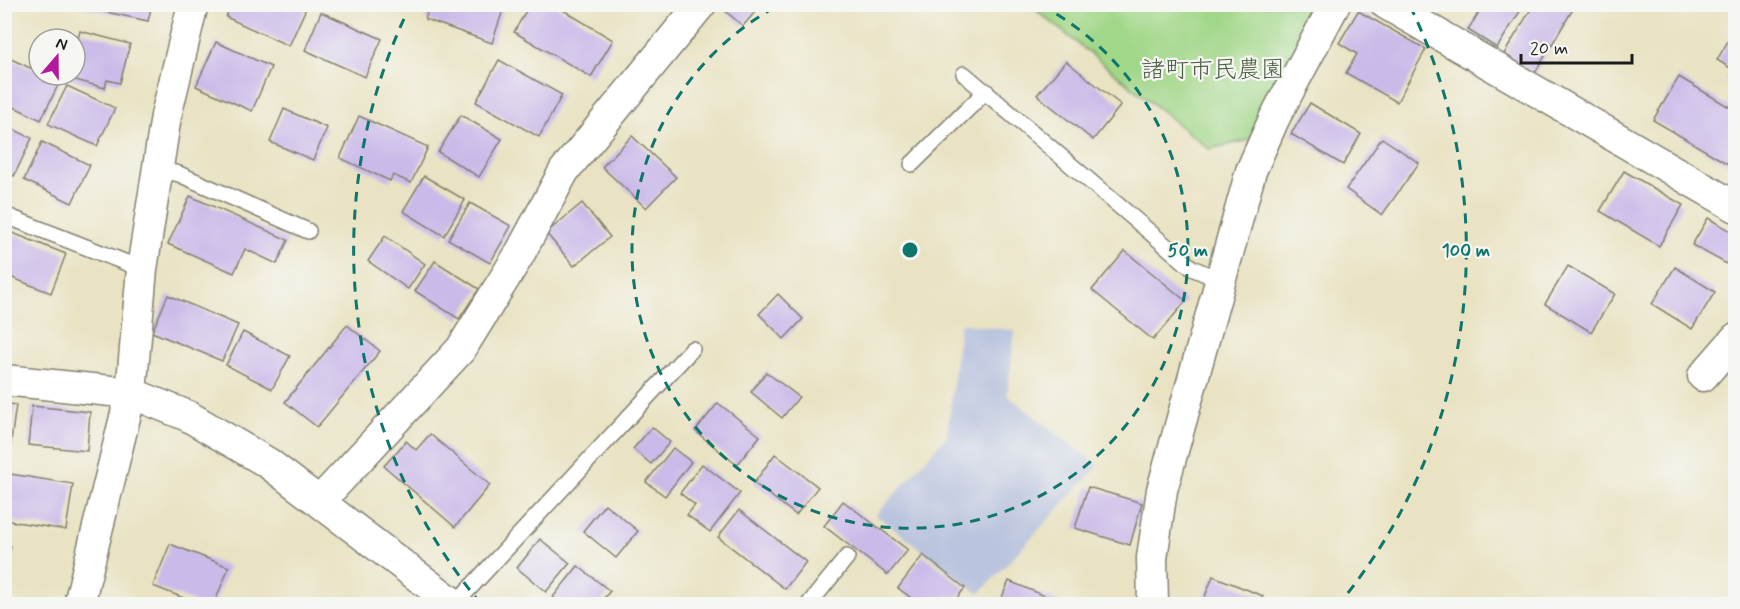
<svg xmlns="http://www.w3.org/2000/svg" width="1740" height="609" viewBox="0 0 1740 609" font-family="Mynerve,'Klee One',sans-serif">
  <rect width="100%" height="100%" fill="#f6f6f2"/>
  <filter id="ink" filterUnits="userSpaceOnUse"><feTurbulence type="fractalNoise" baseFrequency=".0167" numOctaves="2"/><feDisplacementMap in="SourceGraphic" scale="12" xChannelSelector="R" yChannelSelector="G"/><feConvolveMatrix kernelMatrix="1 2 1 2 8 2 1 2 1" color-interpolation-filters="sRGB"/></filter>
  <filter id="wash" filterUnits="userSpaceOnUse"><feTurbulence type="fractalNoise" baseFrequency=".008" numOctaves="4" result="noise"/><feDisplacementMap in="SourceGraphic" scale="24" xChannelSelector="R" yChannelSelector="G"/><feGaussianBlur stdDeviation="1.35" result="paint"/><feColorMatrix in="noise" values="0 0 0 0 0 0 0 0 0 0 0 0 0 0 0 0 0 1.4 0 .05"/><feComposite in="paint" operator="in"/></filter>
  <g filter="url(#wash)">
    <rect width="100%" height="100%" fill="#e9e3c3"/>
    <polygon fill="#bac4de" points="960,323 1015,331 1007,395 1098,466 979,594 876,515 947,436"/>
    <polygon fill="#a1d788" stroke="#5e7a52" stroke-width="1.5" points="1030,5 1321,5 1249,140 1209,149"/>
    <g id="blocks">
      <g fill="#cabae9">
        <polygon points="84,4 152,4 148,21 83,7"/>
        <polygon points="231,4 304,4 307,6 289,46 226,17"/>
        <polygon points="430,4 505,4 492,43 425,19"/>
        <polygon points="530,4 553,4 613,40 591,77 514,32"/>
        <polygon points="717,4 762,4 743,26"/>
        <polygon points="1534,4 1576,4 1535,73 1504,54"/>
        <polygon points="1483,5 1524,5 1497,48 1468,30"/>
        <polygon points="1358,11 1426,49 1397,102 1346,73 1357,54 1339,43"/>
        <polygon points="321,12 382,39 365,77 305,50"/>
        <polygon points="1736,27 1736,78 1731,76 1734,70 1717,60"/>
        <polygon points="80,31 130,44 120,83 107,80 105,88 68,78 69,75 75,75 75,52"/>
        <polygon points="216,42 271,67 252,111 196,86"/>
        <polygon points="11,59 39,72 39,75 47,75 60,81 41,120 4,102 4,73"/>
        <polygon points="499,60 562,95 539,137 476,102"/>
        <polygon points="1066,61 1121,105 1093,140 1037,95"/>
        <polygon points="1679,77 1736,111 1736,152 1728,164 1653,120"/>
        <polygon points="67,86 115,108 97,146 48,124"/>
        <polygon points="1310,103 1361,134 1343,165 1291,134"/>
        <polygon points="284,109 327,128 313,160 270,142"/>
        <polygon points="461,115 502,139 479,177 438,152"/>
        <polygon points="359,116 428,147 411,183 393,175 390,181 340,158"/>
        <polygon points="4,125 32,138 14,176 4,172"/>
        <polygon points="632,136 676,177 646,208 602,167"/>
        <polygon points="1382,138 1419,163 1382,215 1346,189"/>
        <polygon points="42,142 90,165 72,203 24,180"/>
        <polygon points="1624,171 1683,205 1659,246 1600,211"/>
        <polygon points="424,176 465,200 444,236 403,211"/>
        <polygon points="190,196 288,240 277,264 245,249 234,273 168,244"/>
        <polygon points="470,203 511,226 490,263 448,239"/>
        <polygon points="582,203 610,237 574,266 546,233"/>
        <polygon points="1708,218 1736,234 1736,269 1692,245"/>
        <polygon points="5,230 66,254 51,293 5,275"/>
        <polygon points="385,236 425,264 408,289 368,261"/>
        <polygon points="1125,251 1186,301 1153,340 1092,290"/>
        <polygon points="435,261 479,289 459,319 415,291"/>
        <polygon points="1568,266 1615,294 1591,332 1545,304"/>
        <polygon points="1675,267 1715,292 1692,329 1652,304"/>
        <polygon points="778,294 803,319 784,339 759,314"/>
        <polygon points="168,295 238,325 222,361 152,332"/>
        <polygon points="347,325 380,351 317,427 285,402"/>
        <polygon points="243,332 290,356 272,389 226,365"/>
        <polygon points="766,372 799,397 782,418 751,392"/>
        <polygon points="5,403 16,405 10,448 5,447"/>
        <polygon points="718,403 760,436 737,465 695,431"/>
        <polygon points="32,406 90,412 87,451 28,445"/>
        <polygon points="652,427 670,442 651,464 633,449"/>
        <polygon points="430,434 490,485 455,527 384,466 406,441 416,450"/>
        <polygon points="673,448 691,462 665,496 646,482"/>
        <polygon points="775,454 818,487 796,515 754,483"/>
        <polygon points="702,464 740,493 710,532 687,515 695,505 680,493"/>
        <polygon points="4,473 73,484 66,530 4,520"/>
        <polygon points="1088,487 1142,503 1130,545 1075,528"/>
        <polygon points="843,501 908,550 888,575 824,526"/>
        <polygon points="605,504 638,531 616,558 583,531"/>
        <polygon points="739,510 806,562 785,589 718,537"/>
        <polygon points="540,539 570,563 546,592 517,568"/>
        <polygon points="4,544 11,546 6,571 4,571"/>
        <polygon points="170,544 229,567 214,604 199,604 153,586"/>
        <polygon points="923,555 965,588 952,604 919,604 898,588"/>
        <polygon points="578,566 610,591 599,604 563,604 553,597"/>
        <polygon points="1213,576 1263,596 1260,604 1202,604"/>
        <polygon points="1009,581 1064,604 999,604"/>
      </g>
    </g>
  </g>
  <g filter="url(#ink)">
    <use href="#blocks" fill-opacity="0" stroke="#828070" stroke-width="1.5"/>
    <g fill="none" stroke-linecap="round" stroke-linejoin="round">
      <g stroke="#828070" stroke-width="18">
        <g id="lane">
          <polyline points="964,74 1192,268 1220,280"/>
          <polyline points="912,164 986,91"/>
          <polyline points="158,169 179,174 308,231"/>
          <polyline points="4,215 142,269"/>
          <polyline points="455,604 692,349"/>
          <polyline points="809,604 847,557"/>
        </g>
      </g>
      <g stroke="#828070" stroke-width="33">
        <g id="street">
          <polyline points="1386,4 1736,207"/>
          <polyline points="1703,376 1736,338"/>
          <polyline points="4,380 131,393 188,416 268,463 454,604"/>
          <polyline points="320,501 461,349 519,255 564,171 701,4"/>
          <polyline points="79,604 131,393 142,269 166,116 193,4"/>
          <polyline points="1153,604 1152,558 1162,490 1251,171 1274,119 1335,4"/>
        </g>
      </g>
      <use href="#lane" stroke="#fff" stroke-width="15"/>
      <use href="#street" stroke="#fff" stroke-width="30"/>
    </g>
  </g>
  <g fill="none" stroke="#0f766e" stroke-width="3" stroke-dasharray="10 8">
    <path d="M1041 5A278 278 0 1 1 779 5"/>
    <path d="M481 604A556 556 0 0 1 410 6M1410 6A556 556 0 0 1 1339 604"/>
  </g>
  <g text-anchor="middle" stroke-width="4.5" stroke-linejoin="round" paint-order="stroke">
    <g font-size="24" fill="#4b5d42" stroke="#f6f6f2">
      <text x="1213" y="77">諸町市民農園</text>
    </g>
  </g>
  <circle cx="910" cy="250" r="9" fill="#0f766e" stroke="#f6f6f2" stroke-width="3"/>
  <g font-size="18" text-anchor="middle" font-weight="bold" fill="#0f766e" stroke="#f6f6f2" stroke-width="4.5" stroke-linejoin="round" paint-order="stroke">
    <text x="1188" y="256">50 m</text>
    <text x="1466" y="256">100 m</text>
  </g>
  <rect width="1740" height="609" fill="none" stroke="#f6f6f2" stroke-width="24"/>
  <g transform="translate(57 57) rotate(20)"><circle r="28" fill="#f6f6f2" stroke="#9f9f9c" stroke-width="1.5"/>
  <path d="M0-4.5L10 22L0 15L-10 22Z" fill="#b5179e"/>
  <text y="-9" font-size="16" font-weight="bold" text-anchor="middle" fill="#1c1c1c">N</text>
  </g>
  <path d="M1521 54v9h111v-9" fill="none" stroke="#1c1c1c" stroke-width="3"/>
  <text x="1530" y="54" font-size="18" fill="#1c1c1c" stroke="#f6f6f2" stroke-width="4.5" paint-order="stroke">20 m</text>
</svg>
